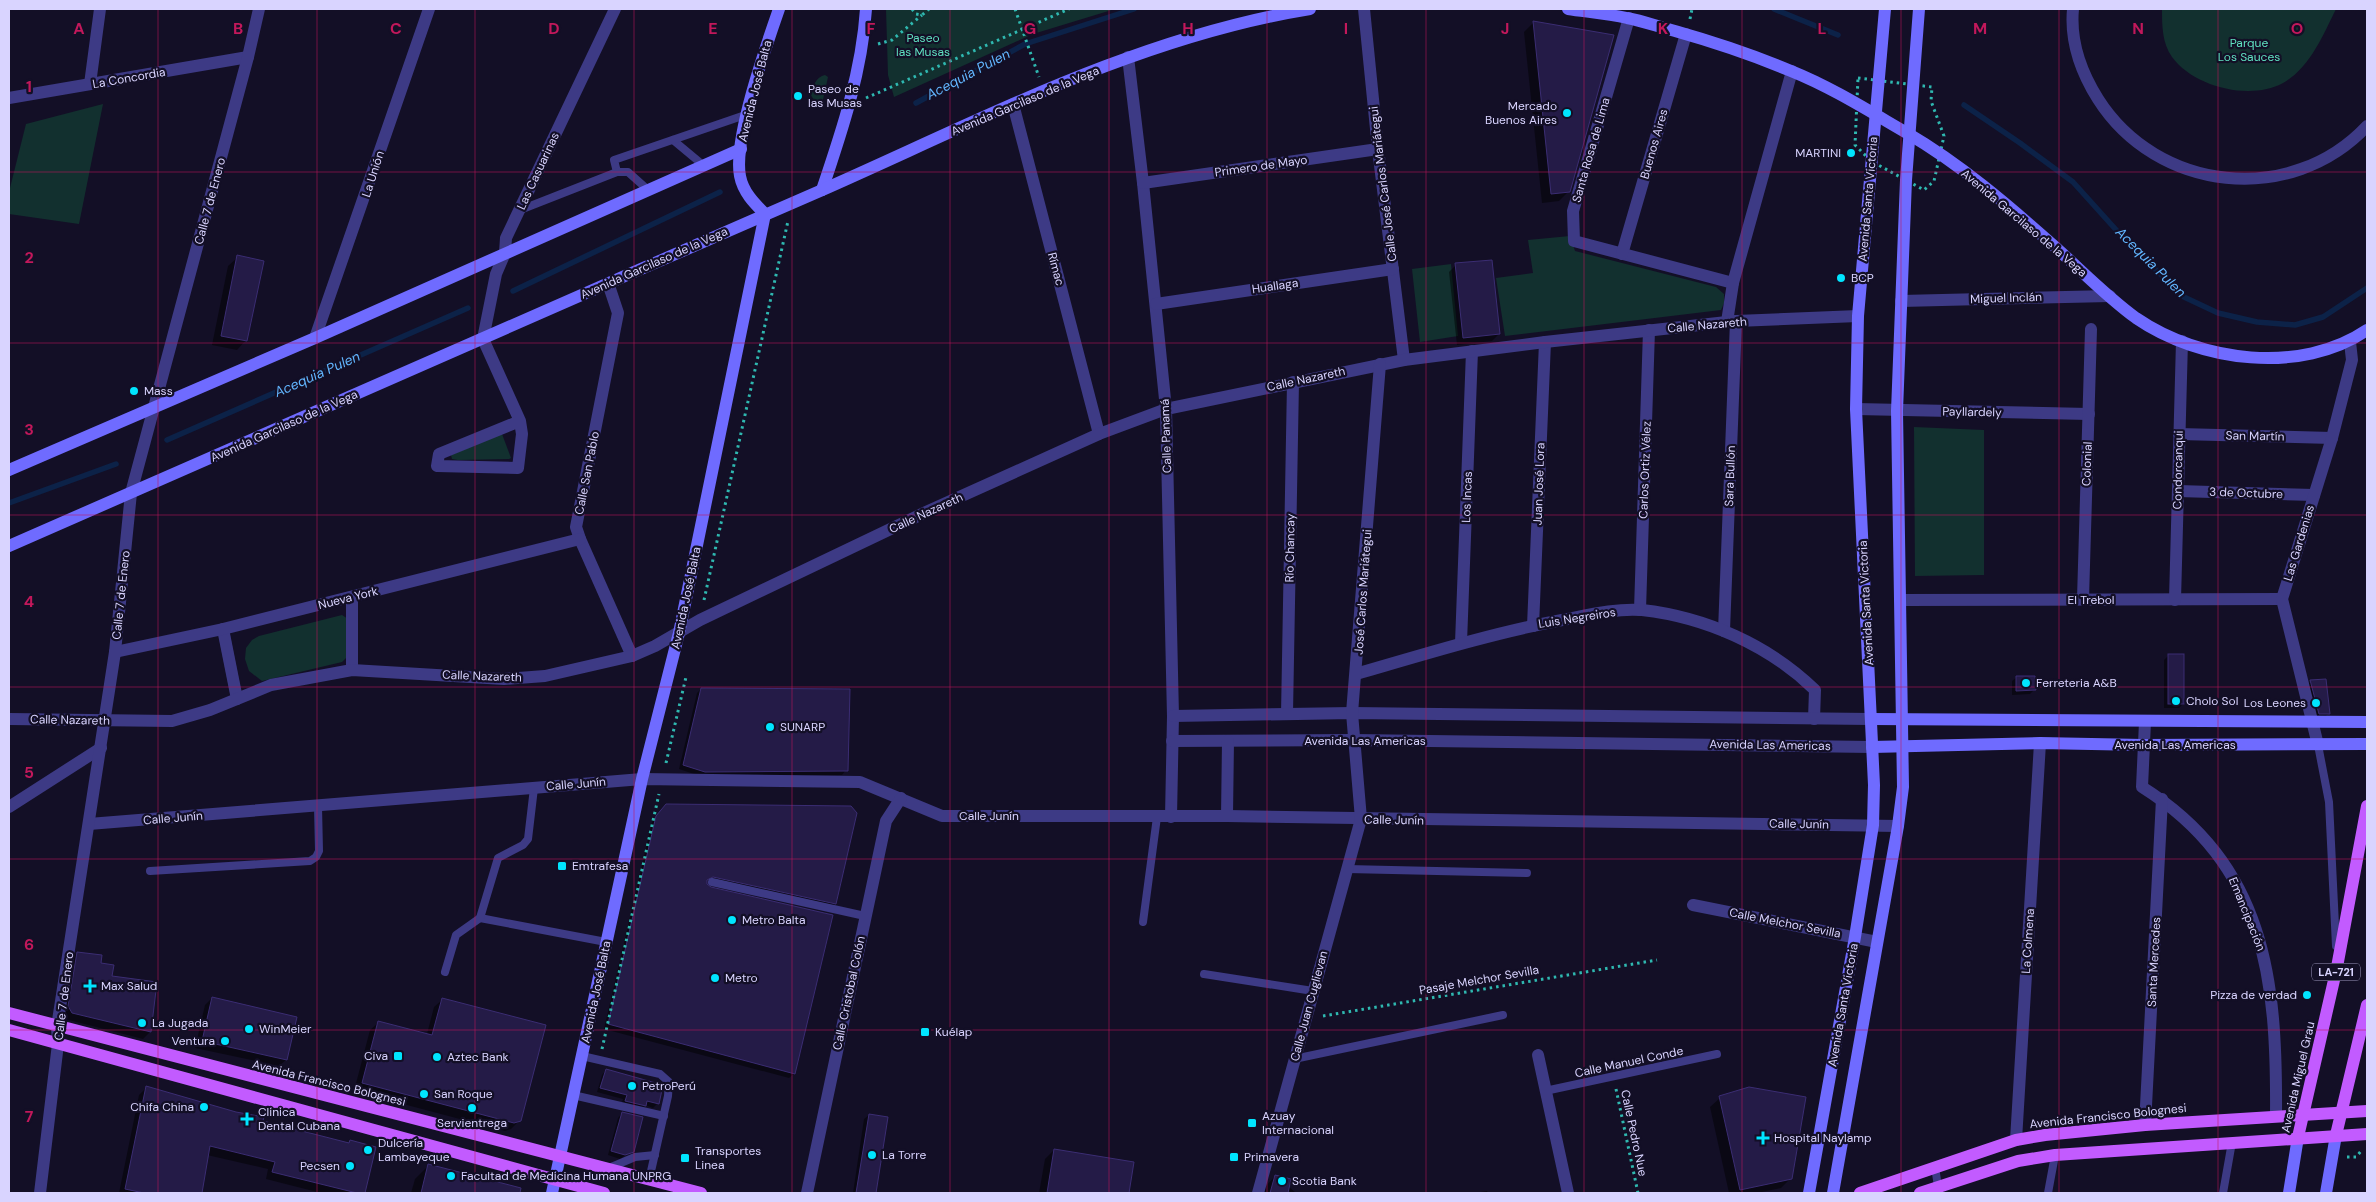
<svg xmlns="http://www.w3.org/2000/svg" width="2376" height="1202" viewBox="0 0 2376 1202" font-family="'DM Sans',sans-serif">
  <rect width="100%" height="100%" fill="#130f26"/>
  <g fill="#12302f">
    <polygon points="886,9 1115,9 1033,34 894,97 888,75"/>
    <path d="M2162,9H2336C2323,35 2310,68 2283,83C2250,101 2194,87 2172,57C2162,43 2162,25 2162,9Z"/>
    <path d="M825,75L828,77L822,104H816L811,95C812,87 816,77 825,75Z"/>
    <polygon points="103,104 79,224 9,214 9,192 26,124"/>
    <polygon points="1570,236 1575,251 1716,287 1724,294 1724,303 1721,310 1505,336 1496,278 1533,273 1528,240"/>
    <polygon points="1451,264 1458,336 1420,342 1412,269"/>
    <polygon points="1914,427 1984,430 1984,575 1915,576"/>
    <polygon points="502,434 511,458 509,459 458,460 452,459 451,455"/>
    <polygon points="342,615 348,619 346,658 342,662 262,681 249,671 245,659 246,648 252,640 259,636"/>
  </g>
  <g fill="#0007">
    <polygon points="1533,23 1612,36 1569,191 1559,201 1542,203 1524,32"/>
    <polygon points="238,257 246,340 237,350 212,345 228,266"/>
    <polygon points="1456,265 1499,334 1492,341 1457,345 1449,272"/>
    <polygon points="2169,655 2183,704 2179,708 2164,708 2164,660"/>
    <polygon points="2017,677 2034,690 2030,694 2012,695 2012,681"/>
    <polygon points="2311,681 2329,713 2324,718 2314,718 2307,686"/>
    <polygon points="701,689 846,770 842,775 700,776 679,769 697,693"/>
    <polygon points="661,810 835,903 830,908 708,880 705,882 794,1074 789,1078 604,1029 652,822"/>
    <polygon points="77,953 100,964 111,977 156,983 150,1032 143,1039 65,1019 62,1013 70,960"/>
    <polygon points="212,998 286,1060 279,1066 195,1048 205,1005"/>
    <polygon points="443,999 520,1120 511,1129 505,1131 354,1091 370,1030 379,1022 427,1034 434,1007"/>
    <polygon points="606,1070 658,1103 653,1108 645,1105 640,1110 621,1106 623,1099 597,1092 602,1075"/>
    <polygon points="147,1087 262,1122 348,1144 350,1142 375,1148 363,1193 321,1193 266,1179 268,1169 207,1155 201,1193 119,1193 139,1095"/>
    <polygon points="1720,1098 1791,1178 1781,1188 1757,1193 1729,1193 1710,1107"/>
    <polygon points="622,1113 632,1151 620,1159 608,1155 618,1118"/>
    <polygon points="869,1115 887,1118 875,1193 853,1193 864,1119"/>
    <polygon points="1054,1150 1132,1163 1127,1193 1039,1193 1045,1159"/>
    <polygon points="429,1165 521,1190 521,1193 411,1193 415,1179"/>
    <polygon points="1275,1176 1288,1186 1296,1193 1264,1193 1266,1186"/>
    <polygon points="1487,1191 1488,1193 1475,1193"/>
  </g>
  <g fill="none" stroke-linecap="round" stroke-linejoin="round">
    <g stroke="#0c2248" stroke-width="5.5">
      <polyline points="1774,9 1838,35"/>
      <polyline points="916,103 1025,44 1134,9"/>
      <polyline points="1964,105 2020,143 2073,182 2127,242 2184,297 2218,313 2257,322 2295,325 2323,317 2367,288"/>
      <polyline points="513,291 720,192"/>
      <polyline points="167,440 468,308"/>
      <polyline points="9,503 116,464"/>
    </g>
  </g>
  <g fill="#241b47" stroke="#3b2d73">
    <polygon points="1533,21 1614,35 1570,192 1551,194"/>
    <polygon points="237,255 264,261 247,341 221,336"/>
    <polygon points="1492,260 1500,334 1463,338 1455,263"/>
    <rect x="2168" y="654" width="16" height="50"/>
    <polygon points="2016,676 2035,676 2036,690 2016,691"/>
    <polygon points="2326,679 2330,714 2319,714 2310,680"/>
    <polygon points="701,688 850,689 848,771 705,772 683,765"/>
    <polygon points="666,804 851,806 857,813 836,904 713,877 707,880 707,884 711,887 833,915 795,1074 608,1024 656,816"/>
    <polygon points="77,952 102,955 101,963 114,965 112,976 157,982 151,1032 72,1013 68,1006"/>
    <polygon points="212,997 297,1017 287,1060 202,1041"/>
    <polygon points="442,998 546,1025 521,1121 514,1123 362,1083 378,1021 432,1035"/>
    <polygon points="606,1069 663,1085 659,1104 647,1101 646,1106 625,1101 627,1095 600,1088"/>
    <polygon points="146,1086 236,1112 264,1117 263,1121 349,1143 350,1140 376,1147 365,1193 357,1193 272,1172 275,1162 210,1146 202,1193 144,1193 125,1189"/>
    <polygon points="1749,1087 1806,1097 1792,1179 1740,1190 1719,1096"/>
    <polygon points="622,1112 643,1117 634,1152 625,1155 611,1151"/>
    <polygon points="869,1114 888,1117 876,1193 856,1193"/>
    <polygon points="1054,1149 1134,1162 1129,1193 1047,1193"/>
    <polygon points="428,1164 521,1188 520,1193 421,1193"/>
    <polygon points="1275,1175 1291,1179 1288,1193 1270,1193"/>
  </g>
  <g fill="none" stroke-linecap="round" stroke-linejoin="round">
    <g stroke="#2fb8b0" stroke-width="3" stroke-dasharray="2.5 4" stroke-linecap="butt">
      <polyline points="912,9 916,14 922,15 929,9"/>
      <polyline points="1015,9 1039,77"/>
      <polyline points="1690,19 1692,9"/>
      <polyline points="878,44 892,40 922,15"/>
      <polygon points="1858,78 1932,87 1931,101 1944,136 1934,181 1924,190 1871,161 1855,145"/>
      <polyline points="866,98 1069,9"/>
      <polyline points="704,600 788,221"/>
      <polyline points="666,763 686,677"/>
      <polyline points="1323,1016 1657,960"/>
      <polyline points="602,1049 659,794"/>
      <polyline points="1616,1089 1638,1193"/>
      <polyline points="2347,1157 2356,1157 2362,1150"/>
    </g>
    <g stroke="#3d3a85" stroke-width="8">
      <polyline points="673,140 703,165"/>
      <polyline points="617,172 614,160 748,114"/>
      <polyline points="520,210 617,172 628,172 647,189"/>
      <polyline points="2318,745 2329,802 2336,946"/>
      <polyline points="1347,869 1527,873"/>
      <polyline points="150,871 310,861 316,857 319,851 318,806"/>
      <polyline points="712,882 865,916"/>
      <polyline points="480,918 606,942"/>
      <polyline points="1143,922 1157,817"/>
      <polyline points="445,972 456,935 480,918 498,858 523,845 528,839 534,788"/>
      <polyline points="1204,974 1313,991"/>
      <polyline points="582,1056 660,1074 669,1082 668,1096 649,1180"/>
      <polyline points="1294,1059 1503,1015"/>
      <polyline points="1545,1091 1717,1054"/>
      <polyline points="573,1095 664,1116"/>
      <polyline points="1935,1167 1939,1193"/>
      <polyline points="609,1168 635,1157 655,1155"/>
      <polyline points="2048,1193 2055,1155"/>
      <polyline points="2223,1193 2232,1142"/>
    </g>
    <g stroke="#3d3a85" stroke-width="12">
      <polyline points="1364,9 1378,149 1404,360"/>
      <path d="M2073,9C2070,41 2081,72 2098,99C2157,192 2291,207 2367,126"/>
      <polyline points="1629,18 1573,211 1574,241 1733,283"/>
      <polyline points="1128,57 1143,183 1166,409 1173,716 1171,817"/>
      <polyline points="90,84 100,9"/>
      <polyline points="9,98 248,57"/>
      <polyline points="1013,104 1099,434"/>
      <polyline points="1143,183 1378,149"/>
      <polyline points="1622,254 1686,34"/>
      <polyline points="608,283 618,313 576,527 580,539 632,656"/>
      <polyline points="1901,301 2110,296"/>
      <polyline points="1156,304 1393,269"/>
      <polyline points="1727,322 1733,283 1792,71"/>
      <polyline points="315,338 429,9"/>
      <polyline points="1856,409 2089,414"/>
      <polyline points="520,421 439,454 437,466 518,468 522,434 520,421 483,339 496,274 505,253 506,238 615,9"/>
      <polyline points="2179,434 2332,438"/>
      <polyline points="2178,491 2314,495"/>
      <polyline points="352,597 352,670"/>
      <polyline points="2083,599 2091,329"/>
      <polyline points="1900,600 2282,599"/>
      <polyline points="2175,600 2182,341"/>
      <polyline points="1640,610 1649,330"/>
      <polyline points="1533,626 1545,342"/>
      <polyline points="223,629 237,699"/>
      <polyline points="1724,631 1736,321"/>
      <polyline points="1461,643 1472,351"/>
      <polyline points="115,652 223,629 580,539"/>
      <path d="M1356,674C1425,654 1493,633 1562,620C1588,615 1616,608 1642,610C1705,617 1769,645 1815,690L1814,719"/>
      <polyline points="1287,714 1293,382"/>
      <polyline points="1173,716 1352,713 1871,719"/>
      <polyline points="9,719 172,721 210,710 271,685 352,670 504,679 545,676 632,656 655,646 700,620 924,513 1099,434 1166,409 1404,360 1545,342 1736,321 1858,316"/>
      <path d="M2145,722L2142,787C2266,865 2277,980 2276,1115"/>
      <polyline points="1172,741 1353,740 1872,747"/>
      <polyline points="2318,745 2282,599 2332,438 2352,360 2350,342"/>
      <polyline points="9,807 101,748"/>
      <polyline points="1227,816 1228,741"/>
      <polyline points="89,824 642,779 860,782 942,816 1227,816 1898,826"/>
      <polyline points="1693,905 1877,942"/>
      <polyline points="1538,1055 1568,1193"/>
      <polyline points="2145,1125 2162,799"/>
      <polyline points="2016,1140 2040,743"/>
      <polyline points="40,1193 58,1044 57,1027 115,652 131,493 248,57 259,9"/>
      <polyline points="807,1193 886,821 901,798"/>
      <polyline points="1258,1193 1361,819 1352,713 1380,364"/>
    </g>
    <g stroke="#6f6bff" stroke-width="12">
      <path d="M1568,9C1588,12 1608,14 1627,18C1643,21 1659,27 1675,31C1714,42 1753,55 1791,71C1831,87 1869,111 1907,133C1960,164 2008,205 2054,246C2081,270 2107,297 2136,318C2200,362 2301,375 2367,330"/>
      <path d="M822,190C842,131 862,71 866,9"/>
      <path d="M765,214C754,203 743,192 740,176C733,140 766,46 779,9"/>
      <polyline points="9,470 315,338 741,149"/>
      <path d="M9,546C280,430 549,308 820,191C979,121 1137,37 1310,9"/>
      <polyline points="1871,719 2367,722"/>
      <polyline points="1872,747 2040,743 2143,745 2367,744"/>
      <polyline points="552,1193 642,779 679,633 765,214"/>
      <polyline points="1809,1193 1855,937 1873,825 1874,785 1856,409 1858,316 1885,9"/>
      <polyline points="1833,1193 1898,826 1903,787 1897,411 1906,180 1919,9"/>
      <polyline points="2289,1193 2298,1137"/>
      <polyline points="2326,1193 2336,1135"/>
    </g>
    <g stroke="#c25bff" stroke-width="12">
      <polyline points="9,1013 701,1193"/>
      <polyline points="9,1030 604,1193"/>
      <polyline points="2336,1135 2367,1005"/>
      <polyline points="2298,1137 2337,967 2367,806"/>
      <polyline points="1860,1193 2016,1140 2045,1135 2145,1125 2367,1111"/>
      <polyline points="1920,1193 2018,1161 2055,1155 2367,1134"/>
    </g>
  </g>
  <path fill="none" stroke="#c2185b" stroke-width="1" stroke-opacity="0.55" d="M158,9V1193M317,9V1193M475,9V1193M634,9V1193M792,9V1193M950,9V1193M1109,9V1193M1267,9V1193M1426,9V1193M1584,9V1193M1742,9V1193M1901,9V1193M2059,9V1193M2218,9V1193M9,172H2367M9,343H2367M9,515H2367M9,687H2367M9,859H2367M9,1030H2367"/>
  <g fill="#00e5ff" stroke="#130f26" stroke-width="2">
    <circle cx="798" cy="96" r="5"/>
    <circle cx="1567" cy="113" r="5"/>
    <circle cx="1851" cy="153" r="5"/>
    <circle cx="1841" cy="278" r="5"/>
    <circle cx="134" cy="391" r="5"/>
    <circle cx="2026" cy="683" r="5"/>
    <circle cx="2176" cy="701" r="5"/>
    <circle cx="2316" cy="703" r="5"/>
    <circle cx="770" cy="727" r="5"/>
    <rect x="557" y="861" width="10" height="10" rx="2.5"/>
    <circle cx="732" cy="920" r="5"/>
    <circle cx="715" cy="978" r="5"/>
    <path d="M87.5 978.5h5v5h5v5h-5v5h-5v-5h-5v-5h5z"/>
    <circle cx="2307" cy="995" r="5"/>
    <circle cx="142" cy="1023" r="5"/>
    <circle cx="249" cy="1029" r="5"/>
    <rect x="920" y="1027" width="10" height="10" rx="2.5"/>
    <circle cx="225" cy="1041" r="5"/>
    <rect x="393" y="1051" width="10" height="10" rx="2.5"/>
    <circle cx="437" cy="1057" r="5"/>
    <circle cx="632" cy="1086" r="5"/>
    <circle cx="424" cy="1094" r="5"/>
    <circle cx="204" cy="1107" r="5"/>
    <circle cx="472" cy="1108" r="5"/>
    <path d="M244.5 1111.5h5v5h5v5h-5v5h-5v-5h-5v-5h5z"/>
    <rect x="1247" y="1118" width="10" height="10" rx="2.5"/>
    <path d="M1760.5 1130.5h5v5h5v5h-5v5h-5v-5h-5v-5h5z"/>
    <circle cx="368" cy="1150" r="5"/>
    <circle cx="872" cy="1155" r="5"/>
    <rect x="1229" y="1152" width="10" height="10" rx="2.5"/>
    <rect x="680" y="1153" width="10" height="10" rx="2.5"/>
    <circle cx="350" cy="1166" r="5"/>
    <circle cx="451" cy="1176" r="5"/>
    <circle cx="1282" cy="1181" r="5"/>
  </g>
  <g text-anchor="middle" stroke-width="4.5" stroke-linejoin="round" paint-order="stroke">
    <rect fill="#130f26" stroke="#9e99be" stroke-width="1" x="2312" y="963.5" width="48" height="17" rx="4"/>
    <g font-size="11" font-weight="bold" fill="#d9d4ff">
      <text x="2336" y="976">LA-721</text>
    </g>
    <g font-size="12" fill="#5fe0c0" stroke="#130f26">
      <text x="923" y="42">Paseo<tspan x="923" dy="14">las Musas</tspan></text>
      <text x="2249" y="47">Parque<tspan x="2249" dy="14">Los Sauces</tspan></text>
    </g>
    <g font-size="12" fill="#d9d4ff" stroke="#130f26">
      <text transform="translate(129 78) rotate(-10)" y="4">La Concordia</text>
      <text transform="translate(755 91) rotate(-76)" y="4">Avenida José Balta</text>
      <text transform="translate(1025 101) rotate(-23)" y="4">Avenida Garcilaso de la Vega</text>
      <text transform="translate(1654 144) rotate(-74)" y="4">Buenos Aires</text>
      <text transform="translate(1591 150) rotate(-74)" y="4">Santa Rosa de Lima</text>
      <text transform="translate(1261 166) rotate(-8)" y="4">Primero de Mayo</text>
      <text transform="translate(538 171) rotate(-65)" y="4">Las Casuarinas</text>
      <text transform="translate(373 174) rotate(-72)" y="4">La Unión</text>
      <text transform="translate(1383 184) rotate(-97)" y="4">Calle José Carlos Mariátegui</text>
      <text transform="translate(1868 199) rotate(-85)" y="4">Avenida Santa Victoria</text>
      <text transform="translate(210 201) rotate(-75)" y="4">Calle 7 de Enero</text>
      <text transform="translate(2024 223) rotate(40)" y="4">Avenida Garcilaso de la Vega</text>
      <text transform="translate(654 263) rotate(-24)" y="4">Avenida Garcilaso de la Vega</text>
      <text transform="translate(1056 269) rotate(75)" y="4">Rímac</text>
      <text transform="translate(1275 286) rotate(-8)" y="4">Huallaga</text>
      <text transform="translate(2006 298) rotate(-2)" y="4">Miguel Inclán</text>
      <text transform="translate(1707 325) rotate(-5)" y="4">Calle Nazareth</text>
      <text transform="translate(1306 379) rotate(-12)" y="4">Calle Nazareth</text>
      <text transform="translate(1972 412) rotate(1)" y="4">Payllardely</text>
      <text transform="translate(284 426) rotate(-24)" y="4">Avenida Garcilaso de la Vega</text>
      <text transform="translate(1166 436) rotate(-92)" y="4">Calle Panamá</text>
      <text transform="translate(2255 436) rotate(1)" y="4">San Martín</text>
      <text transform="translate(2087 464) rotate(-88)" y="4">Colonial</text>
      <text transform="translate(1645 470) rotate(-88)" y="4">Carlos Ortiz Vélez</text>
      <text transform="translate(2178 470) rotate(-89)" y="4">Condorcanqui</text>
      <text transform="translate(587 473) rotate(-79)" y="4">Calle San Pablo</text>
      <text transform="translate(1730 476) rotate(-88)" y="4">Sara Bullón</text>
      <text transform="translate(1539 484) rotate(-88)" y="4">Juan José Lora</text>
      <text transform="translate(2246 493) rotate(2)" y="4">3 de Octubre</text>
      <text transform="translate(1467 497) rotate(-88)" y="4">Los Incas</text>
      <text transform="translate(926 513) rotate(-25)" y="4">Calle Nazareth</text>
      <text transform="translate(2299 543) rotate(-73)" y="4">Las Gardenias</text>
      <text transform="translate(1290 548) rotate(-89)" y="4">Río Chancay</text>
      <text transform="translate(1363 592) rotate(-86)" y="4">José Carlos Mariátegui</text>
      <text transform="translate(121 595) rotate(-84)" y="4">Calle 7 de Enero</text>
      <text transform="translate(348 598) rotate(-14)" y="4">Nueva York</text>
      <text transform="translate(686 598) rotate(-78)" y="4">Avenida José Balta</text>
      <text x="2091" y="604">El Trebol</text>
      <text transform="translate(1866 603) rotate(-93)" y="4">Avenida Santa Victoria</text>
      <text transform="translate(1577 618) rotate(-9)" y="4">Luis Negreiros</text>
      <text transform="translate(482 676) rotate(2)" y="4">Calle Nazareth</text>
      <text transform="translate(70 720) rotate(1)" y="4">Calle Nazareth</text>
      <text x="1365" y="745">Avenida Las Americas</text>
      <text transform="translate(1770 745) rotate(1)" y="4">Avenida Las Americas</text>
      <text x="2175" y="749">Avenida Las Americas</text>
      <text transform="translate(576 784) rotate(-5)" y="4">Calle Junín</text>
      <text x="989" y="820">Calle Junín</text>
      <text transform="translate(173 818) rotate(-5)" y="4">Calle Junín</text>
      <text transform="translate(1394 820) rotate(1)" y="4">Calle Junín</text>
      <text transform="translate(1799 824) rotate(1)" y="4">Calle Junín</text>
      <text transform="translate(2247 914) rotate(68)" y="4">Emancipación</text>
      <text transform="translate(1785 923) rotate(11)" y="4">Calle Melchor Sevilla</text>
      <text transform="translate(2028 941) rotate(-86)" y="4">La Colmena</text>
      <text transform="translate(2154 962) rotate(-87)" y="4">Santa Mercedes</text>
      <text transform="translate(1479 980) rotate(-10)" y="4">Pasaje Melchor Sevilla</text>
      <text transform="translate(596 992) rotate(-78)" y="4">Avenida José Balta</text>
      <text transform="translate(849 993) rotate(-78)" y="4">Calle Cristobal Colón</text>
      <text transform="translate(64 996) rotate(-83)" y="4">Calle 7 de Enero</text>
      <text transform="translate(1843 1005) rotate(-80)" y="4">Avenida Santa Victoria</text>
      <text transform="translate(1309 1006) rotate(-75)" y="4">Calle Juan Cuglievan</text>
      <text transform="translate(1629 1062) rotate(-12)" y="4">Calle Manuel Conde</text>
      <text transform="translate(2298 1077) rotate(-77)" y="4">Avenida Miguel Grau</text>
      <text transform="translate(329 1083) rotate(14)" y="4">Avenida Francisco Bolognesi</text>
      <text transform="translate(2108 1116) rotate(-6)" y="4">Avenida Francisco Bolognesi</text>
      <text transform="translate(1634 1133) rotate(78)" y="4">Calle Pedro Nue</text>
    </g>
    <g font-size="12" fill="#d9d4ff" stroke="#130f26" text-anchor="start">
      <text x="808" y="93">Paseo de<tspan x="808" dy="14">las Musas</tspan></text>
      <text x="1557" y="110" text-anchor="end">Mercado<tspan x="1557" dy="14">Buenos Aires</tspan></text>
      <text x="1841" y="157" text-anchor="end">MARTINI</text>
      <text x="1851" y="282">BCP</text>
      <text x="144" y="395">Mass</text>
      <text x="2036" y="687">Ferreteria A&amp;B</text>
      <text x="2186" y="705">Cholo Sol</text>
      <text x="2306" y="707" text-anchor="end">Los Leones</text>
      <text x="780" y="731">SUNARP</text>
      <text x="572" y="870">Emtrafesa</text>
      <text x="742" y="924">Metro Balta</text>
      <text x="725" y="982">Metro</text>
      <text x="101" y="990">Max Salud</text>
      <text x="2297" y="999" text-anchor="end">Pizza de verdad</text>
      <text x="152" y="1027">La Jugada</text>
      <text x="259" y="1033">WinMeier</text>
      <text x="935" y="1036">Kuélap</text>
      <text x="215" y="1045" text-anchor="end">Ventura</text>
      <text x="388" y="1060" text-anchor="end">Civa</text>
      <text x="447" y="1061">Aztec Bank</text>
      <text x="642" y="1090">PetroPerú</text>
      <text x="434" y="1098">San Roque</text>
      <text x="194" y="1111" text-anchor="end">Chifa China</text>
      <text x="258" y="1116">Clinica<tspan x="258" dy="14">Dental Cubana</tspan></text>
      <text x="1262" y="1120">Azuay<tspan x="1262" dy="14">Internacional</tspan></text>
      <text x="472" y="1127" text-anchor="middle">Servientrega</text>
      <text x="1774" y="1142">Hospital Naylamp</text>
      <text x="378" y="1147">Dulcería<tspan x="378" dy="14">Lambayeque</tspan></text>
      <text x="695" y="1155">Transportes<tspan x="695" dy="14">Linea</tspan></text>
      <text x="882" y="1159">La Torre</text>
      <text x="1244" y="1161">Primavera</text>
      <text x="340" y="1170" text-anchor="end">Pecsen</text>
      <text x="461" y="1180">Facultad de Medicina Humana UNPRG</text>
      <text x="1292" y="1185">Scotia Bank</text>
    </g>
    <g font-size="14" font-style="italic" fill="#62b6ff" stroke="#130f26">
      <text transform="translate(968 74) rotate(-28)" y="5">Acequia Pulen</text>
      <text transform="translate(2151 262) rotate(45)" y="5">Acequia Pulen</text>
      <text transform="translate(317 374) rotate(-24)" y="5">Acequia Pulen</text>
    </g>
  </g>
  <g font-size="16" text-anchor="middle" font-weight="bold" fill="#c2185b" stroke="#130f26" stroke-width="4.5" stroke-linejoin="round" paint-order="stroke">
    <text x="79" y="34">A</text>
    <text x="238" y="34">B</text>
    <text x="396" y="34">C</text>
    <text x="554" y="34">D</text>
    <text x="713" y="34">E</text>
    <text x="871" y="34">F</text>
    <text x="1030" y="34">G</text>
    <text x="1188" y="34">H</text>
    <text x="1346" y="34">I</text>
    <text x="1505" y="34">J</text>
    <text x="1663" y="34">K</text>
    <text x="1822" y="34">L</text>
    <text x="1980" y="34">M</text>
    <text x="2138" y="34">N</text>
    <text x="2297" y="34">O</text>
    <text x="29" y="92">1</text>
    <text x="29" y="263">2</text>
    <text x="29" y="435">3</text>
    <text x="29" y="607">4</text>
    <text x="29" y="778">5</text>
    <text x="29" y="950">6</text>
    <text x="29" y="1122">7</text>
  </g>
  <rect width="2376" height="1202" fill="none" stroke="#d9d4ff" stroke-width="20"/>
</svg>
